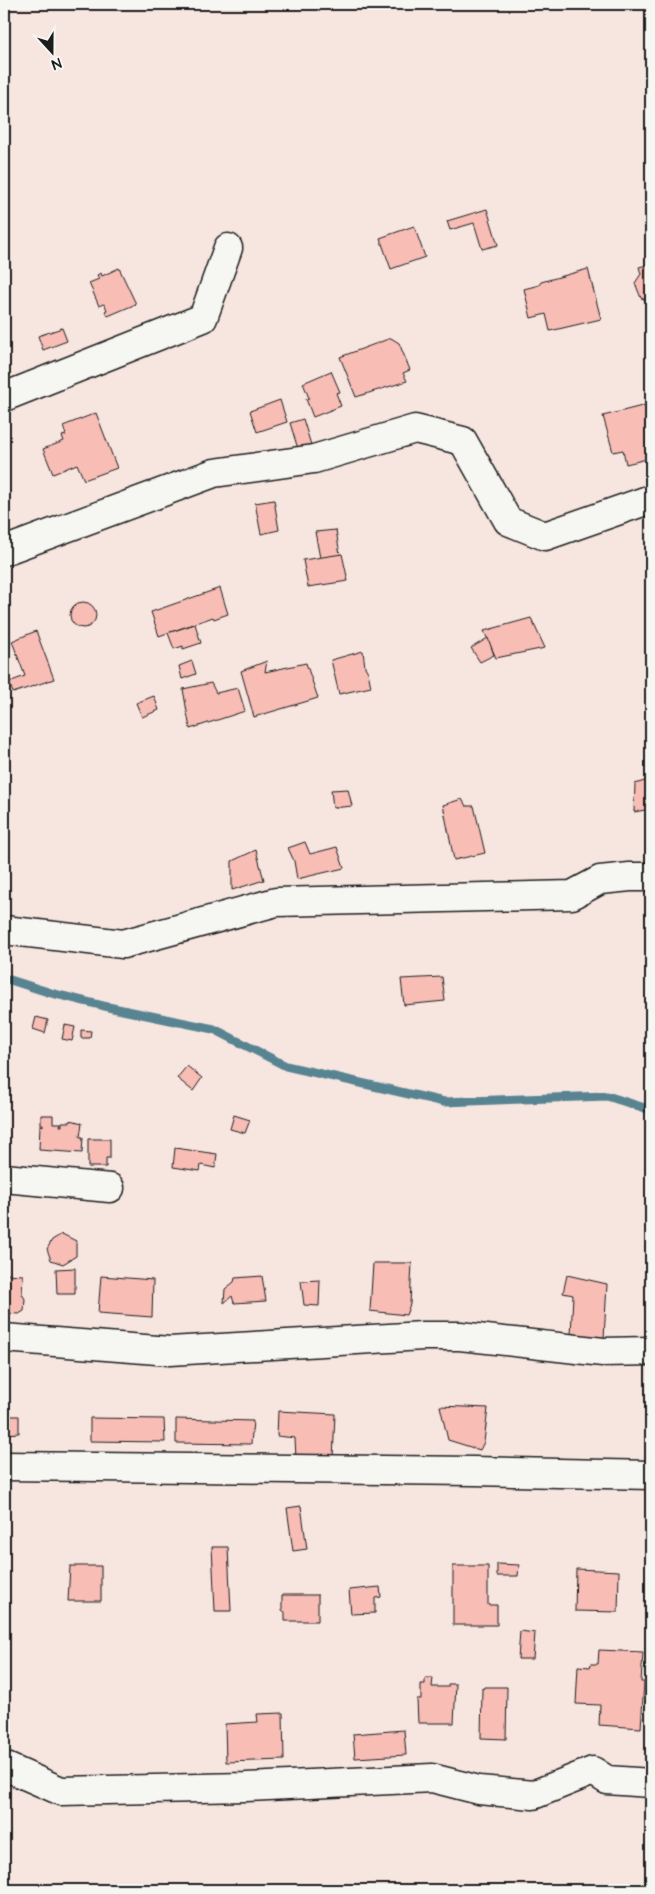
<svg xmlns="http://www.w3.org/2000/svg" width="655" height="1894" viewBox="0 0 655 1894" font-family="'Architects Daughter',sans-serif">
  <rect width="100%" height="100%" fill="#f7e5e0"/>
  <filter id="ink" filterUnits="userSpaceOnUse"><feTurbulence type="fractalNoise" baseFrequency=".02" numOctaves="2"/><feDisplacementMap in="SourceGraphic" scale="10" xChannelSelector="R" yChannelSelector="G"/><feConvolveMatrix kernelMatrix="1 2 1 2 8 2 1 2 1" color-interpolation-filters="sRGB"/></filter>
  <g filter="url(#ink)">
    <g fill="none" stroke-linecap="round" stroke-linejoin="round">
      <polyline stroke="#588492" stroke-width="9" points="4,978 51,993 108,1007 214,1029 286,1066 444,1102 607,1096 651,1110"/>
    </g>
    <g fill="#f8bdb5" stroke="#1c1c1c">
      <polygon points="487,209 498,245 482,249 474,223 450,230 447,221"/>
      <polygon points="414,226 425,257 391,269 380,238"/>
      <polygon points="651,264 651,302 641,298 635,283 641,274 639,267"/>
      <polygon points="119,268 136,304 108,316 105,311 107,310 105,305 103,304 99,306 89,283 99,279 97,275 101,273 102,276"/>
      <polygon points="588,269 601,319 550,331 546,314 531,318 524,289 539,285 541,282"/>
      <polygon points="62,328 67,341 43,350 38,336"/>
      <polygon points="391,338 399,343 410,370 403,373 407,381 356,397 340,357"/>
      <polygon points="331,371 340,392 336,393 341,406 313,417 306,399 309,398 303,383"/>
      <polygon points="280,400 287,422 257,432 250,411"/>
      <polygon points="646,405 651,425 651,458 626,464 623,450 613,452 603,416"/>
      <polygon points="96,413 117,468 84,480 77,464 53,474 43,449 64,441 62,436 66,435 63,426"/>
      <polygon points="303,419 311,445 298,449 290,423"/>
      <polygon points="274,500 279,530 261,534 255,503"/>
      <polygon points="336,530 340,555 320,558 315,532"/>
      <polygon points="342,554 348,581 308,587 303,560"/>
      <polygon points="220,588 228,614 214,619 213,617 159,636 151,612"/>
      <circle cx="83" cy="615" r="13"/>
      <polygon points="531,618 545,648 496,658 484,631"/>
      <polygon points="195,624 201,643 183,649 183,646 174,649 168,633"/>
      <polygon points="36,631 54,679 13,693 9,682 25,676 12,641"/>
      <polygon points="488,638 494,655 480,662 471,648"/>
      <polygon points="363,651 365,667 368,672 371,687 339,694 331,660"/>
      <polygon points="192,661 196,674 182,679 179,666"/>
      <polygon points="267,661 265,672 306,663 318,698 254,717 241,671"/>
      <polygon points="211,683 216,693 238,688 245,711 190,729 183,689"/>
      <polygon points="154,696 159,710 142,717 136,703"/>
      <polygon points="651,779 651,809 634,812 635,784"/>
      <polygon points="348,789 352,806 333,808 331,790"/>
      <polygon points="462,799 466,806 474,806 485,853 454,860 443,805"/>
      <polygon points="305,842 310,854 337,847 344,868 297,879 294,861 288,848"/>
      <polygon points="256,850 264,880 232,890 232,861"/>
      <polygon points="442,977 445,1001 404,1005 401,979"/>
      <polygon points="36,1017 48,1020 45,1033 33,1029"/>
      <polygon points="65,1025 75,1027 72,1041 62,1039"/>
      <polygon points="81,1030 91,1031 90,1038 81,1038"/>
      <polygon points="187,1066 202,1078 193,1091 177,1078"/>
      <polygon points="41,1115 53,1115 53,1123 61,1123 60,1126 62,1126 62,1122 71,1122 71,1120 82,1123 80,1137 83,1137 82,1153 39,1150 40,1125 43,1126 43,1124 41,1124"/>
      <polygon points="234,1115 250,1120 245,1133 230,1129"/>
      <polygon points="88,1139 110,1139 110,1158 106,1158 106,1167 88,1167"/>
      <polygon points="175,1148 217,1154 215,1168 201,1165 200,1171 173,1167"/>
      <polygon points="62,1234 76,1241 76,1256 63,1264 51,1260 47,1249 52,1240"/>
      <polygon points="373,1263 412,1263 410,1304 406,1315 370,1311"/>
      <polygon points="75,1268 75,1294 57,1294 56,1269"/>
      <polygon points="4,1274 23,1275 22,1294 25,1299 24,1311 19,1314 4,1313"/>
      <polygon points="567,1275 607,1284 604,1338 571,1335 573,1295 563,1293"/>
      <polygon points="101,1276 153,1280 152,1317 98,1313"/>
      <polygon points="262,1276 266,1301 234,1303 232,1296 224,1303 225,1289 234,1282 235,1278"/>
      <polygon points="320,1280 319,1306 304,1305 301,1281"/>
      <polygon points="440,1406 488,1408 484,1442 480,1450 448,1440"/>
      <polygon points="278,1411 335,1414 333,1459 296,1459 295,1438 277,1436"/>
      <polygon points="4,1416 19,1416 19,1433 5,1434"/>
      <polygon points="90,1418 164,1419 165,1442 90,1441"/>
      <polygon points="176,1419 253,1421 251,1444 176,1443"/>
      <polygon points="301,1506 307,1549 293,1551 287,1508"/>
      <polygon points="212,1547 228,1547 231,1611 215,1611"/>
      <polygon points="497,1564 519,1565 518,1576 497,1576"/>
      <polygon points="70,1566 101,1566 101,1601 68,1601"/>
      <polygon points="453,1566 488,1566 488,1605 497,1605 497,1625 453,1625"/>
      <polygon points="576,1569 619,1571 618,1612 575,1611"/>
      <polygon points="380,1587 381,1597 375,1598 375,1613 351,1614 349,1590"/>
      <polygon points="282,1595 318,1595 318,1621 285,1621 285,1612 282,1610"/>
      <polygon points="520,1631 535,1633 533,1659 518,1659"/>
      <polygon points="599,1650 643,1652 641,1682 644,1682 641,1728 599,1725 600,1705 576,1704 578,1666 590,1667 591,1664 598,1664"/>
      <polygon points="425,1678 433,1678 432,1687 448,1687 448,1684 456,1684 454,1723 418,1723 417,1699 421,1699 421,1684 425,1684"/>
      <polygon points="484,1687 507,1687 506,1739 481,1738 482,1688 483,1689"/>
      <polygon points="283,1713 284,1760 226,1762 225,1724 258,1722 257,1714"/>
      <polygon points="404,1730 406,1755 355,1758 353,1734"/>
    </g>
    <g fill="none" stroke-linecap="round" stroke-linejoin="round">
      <g stroke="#1c1c1c" stroke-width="31">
        <g id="minor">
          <polyline points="4,397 203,318 228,248"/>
          <polyline points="4,551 214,473 314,459 415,429 463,441 508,521 545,536 651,499"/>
          <polyline points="4,930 123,944 276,902 572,895 600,880 630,877 651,877"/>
          <polyline points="4,1178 110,1188"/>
          <polyline points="4,1338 170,1351 423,1336 460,1336 603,1352 651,1351"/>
          <polyline points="4,1466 474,1471 651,1475"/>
          <polyline points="4,1766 61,1791 246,1787 432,1778 479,1790 533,1795 593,1771 607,1780 651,1783"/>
        </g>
      </g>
      <use href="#minor" stroke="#f6f6f2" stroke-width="28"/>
    </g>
  </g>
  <rect width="655" height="1894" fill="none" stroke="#f6f6f2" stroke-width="20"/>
  <rect x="10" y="10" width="635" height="1874" fill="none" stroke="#1c1c1c" stroke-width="2" filter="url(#ink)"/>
  <g transform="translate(52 52) rotate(159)" stroke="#f6f6f2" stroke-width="4" paint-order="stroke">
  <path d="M0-4L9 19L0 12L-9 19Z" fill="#1c1c1c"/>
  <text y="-8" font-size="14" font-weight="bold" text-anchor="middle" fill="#1c1c1c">N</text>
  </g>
</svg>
